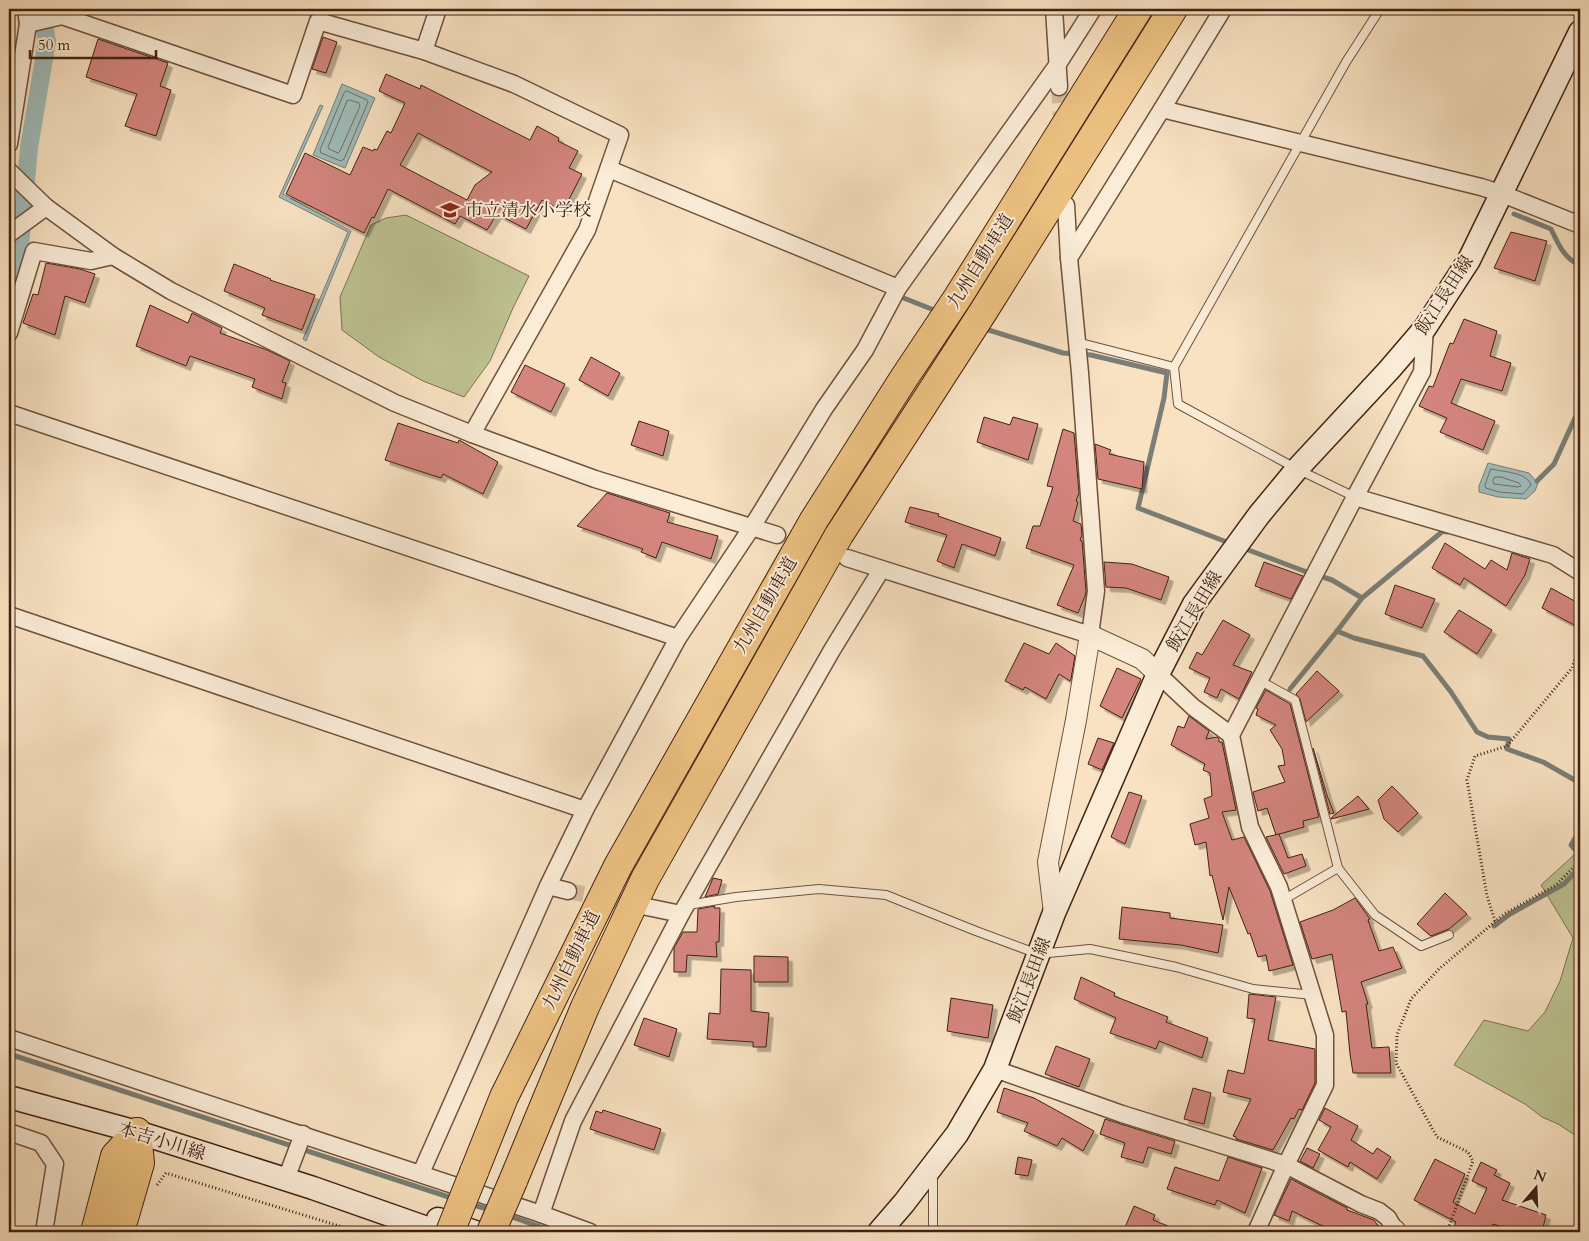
<svg xmlns="http://www.w3.org/2000/svg" width="1589" height="1241" viewBox="0 0 1589 1241" font-family="Cardo,'Noto Serif JP',serif">
  <defs>
    <filter id="shadow"><feDropShadow dx="4.5" dy="4.5" stdDeviation="0" flood-color="#0004"/></filter>
  </defs>
  <rect width="100%" height="100%" fill="#f8e2c2"/>
  <filter id="stains"><feTurbulence type="fractalNoise" baseFrequency=".004" numOctaves="4"/><feColorMatrix values="0 0 0 0 .2 0 0 0 0 .09 0 0 0 0 .02 0 0 0 .5 -.17"/></filter>
  <radialGradient id="worn" r=".72"><stop offset=".6" stop-color="#630" stop-opacity="0"/><stop offset="1" stop-color="#630" stop-opacity=".3"/></radialGradient>
  <g fill="#bec393" stroke="#807252">
    <polygon points="406,215 529,276 513,308 490,361 464,397 423,381 379,357 342,330 340,297 371,225 386,218"/>
    <polygon points="1580,844 1580,1150 1575,1135 1558,1124 1542,1117 1525,1104 1454,1065 1484,1020 1528,1031 1545,1012 1560,981 1573,938 1541,885 1573,856"/>
  </g>
  <g fill="#9fbcba" stroke="#7a7e76">
    <polygon points="342,84 375,98 345,168 313,155"/>
    <polygon points="320,105 323,106 283,194 351,231 306,341 303,339 348,232 279,197"/>
    <polygon points="1488,463 1529,473 1538,483 1535,491 1526,499 1498,497 1479,492 1479,486"/>
  </g>
  <g fill="none" stroke-linecap="round" stroke-linejoin="round">
    <g stroke="#716e66" stroke-width="1">
      <polygon points="347,91 367,100 368,102 344,159 341,161 321,153 320,150 344,93"/>
      <polygon points="350,100 359,103 360,106 340,151 338,153 329,149 328,147 347,101"/>
      <path d="M1491,469C1503,472 1527,472 1531,485L1523,494L1499,492L1486,488L1485,486Z"/>
      <polygon points="1495,477 1501,477 1519,483 1521,486 1518,487 1494,484 1493,481"/>
    </g>
    <g stroke="#7a7e76" stroke-width="5">
      <path d="M1514,214L1551,229C1558,243 1564,259 1580,265"/>
      <polyline points="896,295 939,312"/>
      <polyline points="982,328 1063,353 1091,355 1167,373 1164,398 1138,508 1232,544"/>
      <polyline points="1537,481 1554,464 1580,407"/>
      <polyline points="1243,548 1304,571 1332,580 1362,598 1443,531 1447,532"/>
      <polyline points="1362,598 1337,631 1354,638 1423,656 1451,692 1477,732 1488,737 1509,739 1507,749 1543,762 1580,783"/>
      <polyline points="1290,689 1337,631"/>
      <polyline points="1580,830 1571,845 1580,855"/>
      <polyline points="1494,926 1510,914 1564,884 1580,867"/>
      <polyline points="9,1054 455,1199"/>
      <polyline points="470,1204 491,1210"/>
      <polyline points="506,1215 555,1232"/>
      <polyline points="1427,1230 1432,1232"/>
    </g>
    <polyline stroke="#9fbcba" stroke-width="18" points="9,279 20,247 29,148 47,41 41,9"/>
  </g>
  <g fill="#d3857e" stroke="#432111" fill-rule="evenodd" filter="url(#shadow)">
    <polygon points="323,37 337,42 326,73 312,69"/>
    <polygon points="98,39 168,63 160,86 171,90 156,136 125,126 137,94 86,77"/>
    <path d="M386,74L420,89L421,85L530,140L537,126L559,138L558,141L578,151L569,168L582,174L563,211L542,200L526,229L497,214L487,230L460,216L455,224L388,189L374,218L372,217L364,233L286,194L305,153L350,175L363,147L373,151L374,149L377,150L387,131L391,133L405,103L379,91ZM418,133L492,172L475,185L467,200L400,165Z"/>
    <polygon points="1511,232 1547,241 1535,281 1494,268"/>
    <polygon points="46,263 80,269 95,274 85,303 65,296 55,335 23,323 33,294 38,295"/>
    <polygon points="234,264 271,279 270,280 315,295 302,330 262,315 265,308 224,291"/>
    <polygon points="150,305 188,323 192,313 222,328 220,333 267,350 290,361 282,382 286,383 282,399 252,387 255,379 190,356 186,366 136,346"/>
    <polygon points="1464,319 1497,331 1490,356 1511,363 1502,391 1461,379 1451,403 1495,421 1483,450 1440,432 1447,418 1419,406 1429,386 1433,387 1450,343 1453,344"/>
    <polygon points="591,357 620,373 608,396 579,380"/>
    <polygon points="525,365 565,384 551,412 511,392"/>
    <polygon points="984,417 1010,425 1013,417 1038,424 1028,460 977,442"/>
    <polygon points="639,421 669,431 663,456 631,445"/>
    <polygon points="398,423 458,443 459,440 498,462 483,494 443,474 441,478 385,460"/>
    <polygon points="1063,429 1074,433 1079,493 1076,501 1078,502 1073,521 1081,524 1082,535 1080,540 1082,541 1086,591 1085,596 1078,613 1057,605 1074,565 1026,548 1033,526 1040,526 1053,487 1047,486"/>
    <polygon points="1095,444 1111,450 1109,454 1144,462 1142,489 1098,479"/>
    <polygon points="607,493 670,513 667,522 718,536 711,559 662,542 656,558 641,552 643,549 577,526"/>
    <polygon points="910,507 939,514 938,516 1001,538 995,556 962,544 954,568 937,561 947,535 905,522"/>
    <polygon points="1445,543 1485,569 1491,560 1507,570 1512,553 1530,559 1525,575 1506,606 1464,578 1460,585 1432,568"/>
    <polygon points="1104,562 1132,564 1169,577 1161,600 1126,588 1106,587"/>
    <polygon points="1264,562 1303,576 1291,599 1255,586"/>
    <polygon points="1395,585 1435,599 1422,628 1385,614"/>
    <polygon points="1551,588 1580,604 1580,628 1542,608"/>
    <polygon points="1459,610 1492,630 1477,654 1444,632"/>
    <polygon points="1223,620 1250,635 1233,665 1252,672 1239,699 1221,689 1217,698 1204,692 1210,678 1189,668 1197,652 1202,655"/>
    <polygon points="1024,643 1049,654 1056,643 1075,656 1071,679 1070,681 1059,674 1046,699 1025,687 1023,690 1005,681"/>
    <polygon points="1117,668 1141,679 1122,718 1100,706"/>
    <polygon points="1317,671 1339,691 1306,722 1300,699 1296,694"/>
    <polygon points="1266,690 1290,704 1319,817 1303,821 1304,827 1276,835 1267,808 1258,811 1253,792 1285,782 1278,766 1285,765 1282,749 1270,730 1276,725 1256,715 1258,709 1256,708"/>
    <polygon points="1189,716 1209,731 1206,739 1217,737 1219,739 1219,742 1222,742 1236,810 1222,812 1232,840 1244,837 1270,891 1293,965 1269,971 1266,955 1258,957 1250,933 1248,934 1229,887 1223,920 1212,875 1210,876 1206,842 1195,845 1190,824 1209,818 1204,799 1212,796 1210,773 1203,770 1205,764 1171,745 1178,726 1184,728"/>
    <polygon points="1098,738 1114,743 1102,770 1088,764"/>
    <polygon points="1313,748 1328,798 1334,813 1330,814"/>
    <polygon points="1392,786 1418,813 1398,832 1384,819 1378,800"/>
    <polygon points="1129,792 1142,796 1125,844 1111,837"/>
    <polygon points="1358,796 1369,809 1331,819 1331,818"/>
    <polygon points="1279,834 1288,858 1302,854 1306,866 1284,874 1266,837"/>
    <polygon points="713,878 722,880 718,894 705,897"/>
    <polygon points="1445,893 1467,914 1449,929 1431,936 1417,924"/>
    <polygon points="1355,898 1370,919 1368,920 1379,951 1393,947 1402,968 1361,982 1368,1004 1366,1004 1372,1048 1389,1047 1391,1073 1353,1073 1350,1054 1346,1011 1342,1012 1332,954 1312,959 1300,922 1333,910"/>
    <polygon points="715,906 714,908 720,908 719,942 716,942 717,957 687,955 686,972 674,972 674,948 683,932 697,932 698,909"/>
    <polygon points="1122,907 1170,913 1170,918 1223,925 1218,953 1181,945 1119,939"/>
    <polygon points="754,956 788,957 788,982 754,982"/>
    <polygon points="721,969 751,970 751,1011 769,1013 766,1047 753,1047 753,1042 707,1039 709,1013 720,1014"/>
    <polygon points="1081,977 1115,993 1114,996 1168,1017 1166,1022 1208,1038 1202,1058 1159,1041 1156,1049 1110,1033 1116,1018 1074,999"/>
    <polygon points="1249,994 1276,997 1268,1040 1315,1049 1315,1083 1302,1110 1299,1109 1294,1119 1291,1118 1273,1150 1236,1139 1236,1137 1233,1136 1251,1099 1223,1092 1228,1070 1244,1074 1255,1019 1247,1018"/>
    <polygon points="951,998 993,1005 988,1038 947,1031"/>
    <polygon points="644,1018 677,1029 669,1057 634,1045"/>
    <polygon points="1056,1046 1090,1059 1079,1087 1045,1074"/>
    <polygon points="1004,1088 1034,1098 1094,1131 1083,1151 1062,1138 1057,1146 1024,1131 1028,1123 997,1112"/>
    <polygon points="1193,1088 1211,1093 1204,1124 1184,1119"/>
    <polygon points="1325,1108 1358,1126 1351,1140 1373,1154 1377,1148 1391,1157 1377,1179 1350,1162 1348,1167 1318,1150 1331,1127 1319,1120"/>
    <polygon points="603,1110 661,1129 654,1150 590,1129 596,1111 602,1113"/>
    <polygon points="1105,1119 1175,1141 1171,1154 1148,1147 1143,1163 1121,1157 1125,1143 1100,1134"/>
    <polygon points="1307,1148 1320,1154 1313,1168 1300,1161"/>
    <polygon points="1018,1157 1032,1160 1028,1176 1015,1174"/>
    <polygon points="1228,1157 1262,1168 1245,1213 1217,1200 1215,1205 1167,1189 1175,1167 1219,1181"/>
    <polygon points="1435,1159 1465,1174 1453,1202 1475,1214 1487,1188 1472,1181 1481,1162 1497,1170 1494,1175 1510,1183 1502,1200 1546,1215 1542,1232 1519,1232 1493,1224 1489,1232 1451,1232 1456,1222 1414,1200"/>
    <polygon points="1291,1179 1347,1208 1347,1210 1374,1220 1382,1232 1335,1232 1292,1211 1289,1221 1274,1215"/>
    <polygon points="1134,1206 1155,1215 1153,1220 1183,1232 1123,1232"/>
  </g>
  <g fill="none" stroke-linecap="round" stroke-linejoin="round">
    <g stroke="#d4bb9f" stroke-width="16" stroke-dasharray="16 8" stroke-linecap="butt">
      <polyline points="1059,87 1065,180"/>
      <polyline points="568,891 640,905"/>
    </g>
    <g stroke="#70513d" stroke-width="10">
      <g id="service">
        <polyline points="1077,342 1174,367 1346,62 1380,9"/>
        <polyline points="1174,367 1178,404 1297,469 1355,497"/>
        <polyline points="1259,680 1295,700 1338,868 1283,900"/>
        <polyline points="1338,868 1375,915 1421,946 1449,935"/>
        <polyline points="688,905 736,897 819,889 886,895 976,931 1038,954 1090,949 1176,967 1253,989 1313,995"/>
        <polyline points="933,1232 933,1175"/>
      </g>
    </g>
    <g stroke="#70513d" stroke-width="19">
      <g id="minor">
        <polyline points="1054,9 1059,87"/>
        <polyline points="28,24 62,16 293,95 318,21 424,51 514,84 620,135 587,230 472,434"/>
        <polyline points="424,51 438,9"/>
        <polyline points="1162,109 1481,187 1500,193 1580,225"/>
        <polyline points="9,144 28,24 26,9"/>
        <polyline points="609,169 898,288"/>
        <polyline points="9,171 46,207 113,256 171,291 395,403 472,434 595,479 777,535"/>
        <polyline points="9,234 46,207"/>
        <polyline points="1069,258 1162,109 1223,9"/>
        <polyline points="9,333 34,251 91,261 113,256"/>
        <polyline points="9,413 678,638"/>
        <polyline points="1355,497 1553,555 1580,572"/>
        <polyline points="847,558 1090,635 1096,591 1080,373 1069,258 1066,205"/>
        <polyline points="9,615 585,810"/>
        <polyline points="1158,674 1193,707 1231,735"/>
        <polyline points="548,886 568,891"/>
        <polyline points="647,907 681,914"/>
        <polyline points="9,1038 541,1214"/>
        <polyline points="995,1069 1122,1114 1286,1165 1361,1204 1379,1211 1388,1218 1395,1230"/>
        <polyline points="9,1132 41,1143 55,1164 44,1232"/>
        <polyline points="421,1173 548,886 585,810 678,638 752,527 824,409 865,350 898,288 1058,64 1093,9"/>
        <polyline points="286,1179 303,1134"/>
        <polyline points="590,1232 541,1214 573,1121 681,914 832,650 881,570"/>
        <polyline points="1256,1232 1286,1165 1325,1085 1325,1035 1279,887 1250,827 1231,735 1355,497 1422,372 1425,328"/>
      </g>
    </g>
    <g stroke="#70513d" stroke-width="22">
      <g id="tertiary">
        <polyline points="1054,913 1048,862 1076,720 1090,635 1142,659 1158,674"/>
        <polyline points="1395,1230 1396,1232"/>
      </g>
    </g>
    <g stroke="#432111" stroke-width="25">
      <g id="secondary">
        <polyline points="9,1097 137,1132 313,1188 438,1232"/>
        <polyline points="438,1219 475,1232"/>
        <polyline points="879,1232 904,1203 957,1134 995,1069 1054,913 1158,674 1194,604 1259,515 1297,469 1389,370 1425,328 1469,260 1580,32"/>
      </g>
    </g>
    <g stroke="#432111" stroke-width="30">
      <g id="motorway">
        <polyline points="474,1172 504,1097 618,866 814,520 904,378 958,297 1138,9"/>
        <polyline points="513,1181 585,1007 645,879 839,535 983,312 1173,9"/>
        <polyline points="95,1232 115,1156 137,1132"/>
        <polyline points="120,1232 140,1163 137,1132"/>
      </g>
    </g>
    <g stroke="#432111" stroke-width="3" stroke-dasharray="1 2.5" stroke-linecap="butt">
      <polyline points="1495,921 1487,896 1467,780 1475,756 1507,746 1572,668 1580,646"/>
      <polyline points="157,1185 166,1173 359,1232"/>
      <polyline points="1447,1232 1473,1161 1468,1152 1437,1137 1396,1063 1397,1035 1411,999 1439,969 1504,914 1556,885 1580,861"/>
    </g>
    <use href="#service" stroke="#faecd7" stroke-width="8"/>
    <use href="#minor" stroke="#faecd7" stroke-width="16"/>
    <use href="#tertiary" stroke="#faecd7" stroke-width="20"/>
    <use href="#secondary" stroke="#faecd7" stroke-width="22"/>
    <use href="#motorway" stroke="#ecc181" stroke-width="28"/>
    <g stroke="#432111" stroke-width="30" stroke-linecap="butt">
      <g id="motorway-bridge">
        <polyline points="450,1232 474,1172"/>
        <polyline points="491,1232 513,1181"/>
      </g>
    </g>
    <use href="#motorway-bridge" stroke="#ecc181" stroke-width="28"/>
  </g>
  <defs>
    <g id="school-bare" transform="scale(1.5)"><path d="M0-5L7-2L0 1L-7-2ZM-4 1L0 2.5L4 1V4Q0 6-4 4Z" fill="#8f2418" stroke="#faecd7" stroke-width="2.5" paint-order="stroke"/></g>
  </defs>
  <g fill-rule="evenodd">
    <use href="#school-bare" x="450" y="210"/>
  </g>
  <g text-anchor="middle" stroke-width="4" stroke-linejoin="round" paint-order="stroke">
    <g font-size="18" fill="#432111" stroke="#faecd7" text-anchor="start">
      <text x="465" y="216">市立清水小学校</text>
    </g>
    <g font-size="18" fill="#432111" stroke="#faecd7">
      <text transform="translate(980 261) rotate(-58)" y="6">九州自動車道</text>
      <text transform="translate(1444 295) rotate(-57)" y="6">飯江長田線</text>
      <text transform="translate(765 605) rotate(-60)" y="6">九州自動車道</text>
      <text transform="translate(1194 611) rotate(-59)" y="6">飯江長田線</text>
      <text transform="translate(571 960) rotate(-64)" y="6">九州自動車道</text>
      <text transform="translate(1029 980) rotate(-69)" y="6">飯江長田線</text>
      <text transform="translate(162 1141) rotate(17)" y="6">本吉小川線</text>
    </g>
  </g>
  <rect width="1589" height="1241" fill="none" stroke="#f8e2c2" stroke-width="30"/>
  <rect x="10" y="10" width="1569" height="1221" fill="none" stroke="#432111" stroke-width="2.5"/>
  <rect x="15" y="15" width="1559" height="1211" fill="none" stroke="#432111"/>
  <g transform="translate(1536 1188) rotate(19)" stroke="#faecd7" stroke-width="4" paint-order="stroke">
  <path d="M0-4L9 19L0 12L-9 19Z" fill="#432111"/>
  <text y="-8" font-size="14" font-weight="bold" text-anchor="middle" fill="#432111">N</text>
  </g>
  <path d="M30 50v8h126v-8" fill="none" stroke="#432111" stroke-width="2.5"/>
  <text x="38" y="50" font-size="15" fill="#432111" stroke="#faecd7" stroke-width="4" paint-order="stroke">50 m</text>
  <rect width="100%" height="100%" filter="url(#stains)"/>
  <rect width="100%" height="100%" fill="url(#worn)"/>
</svg>
